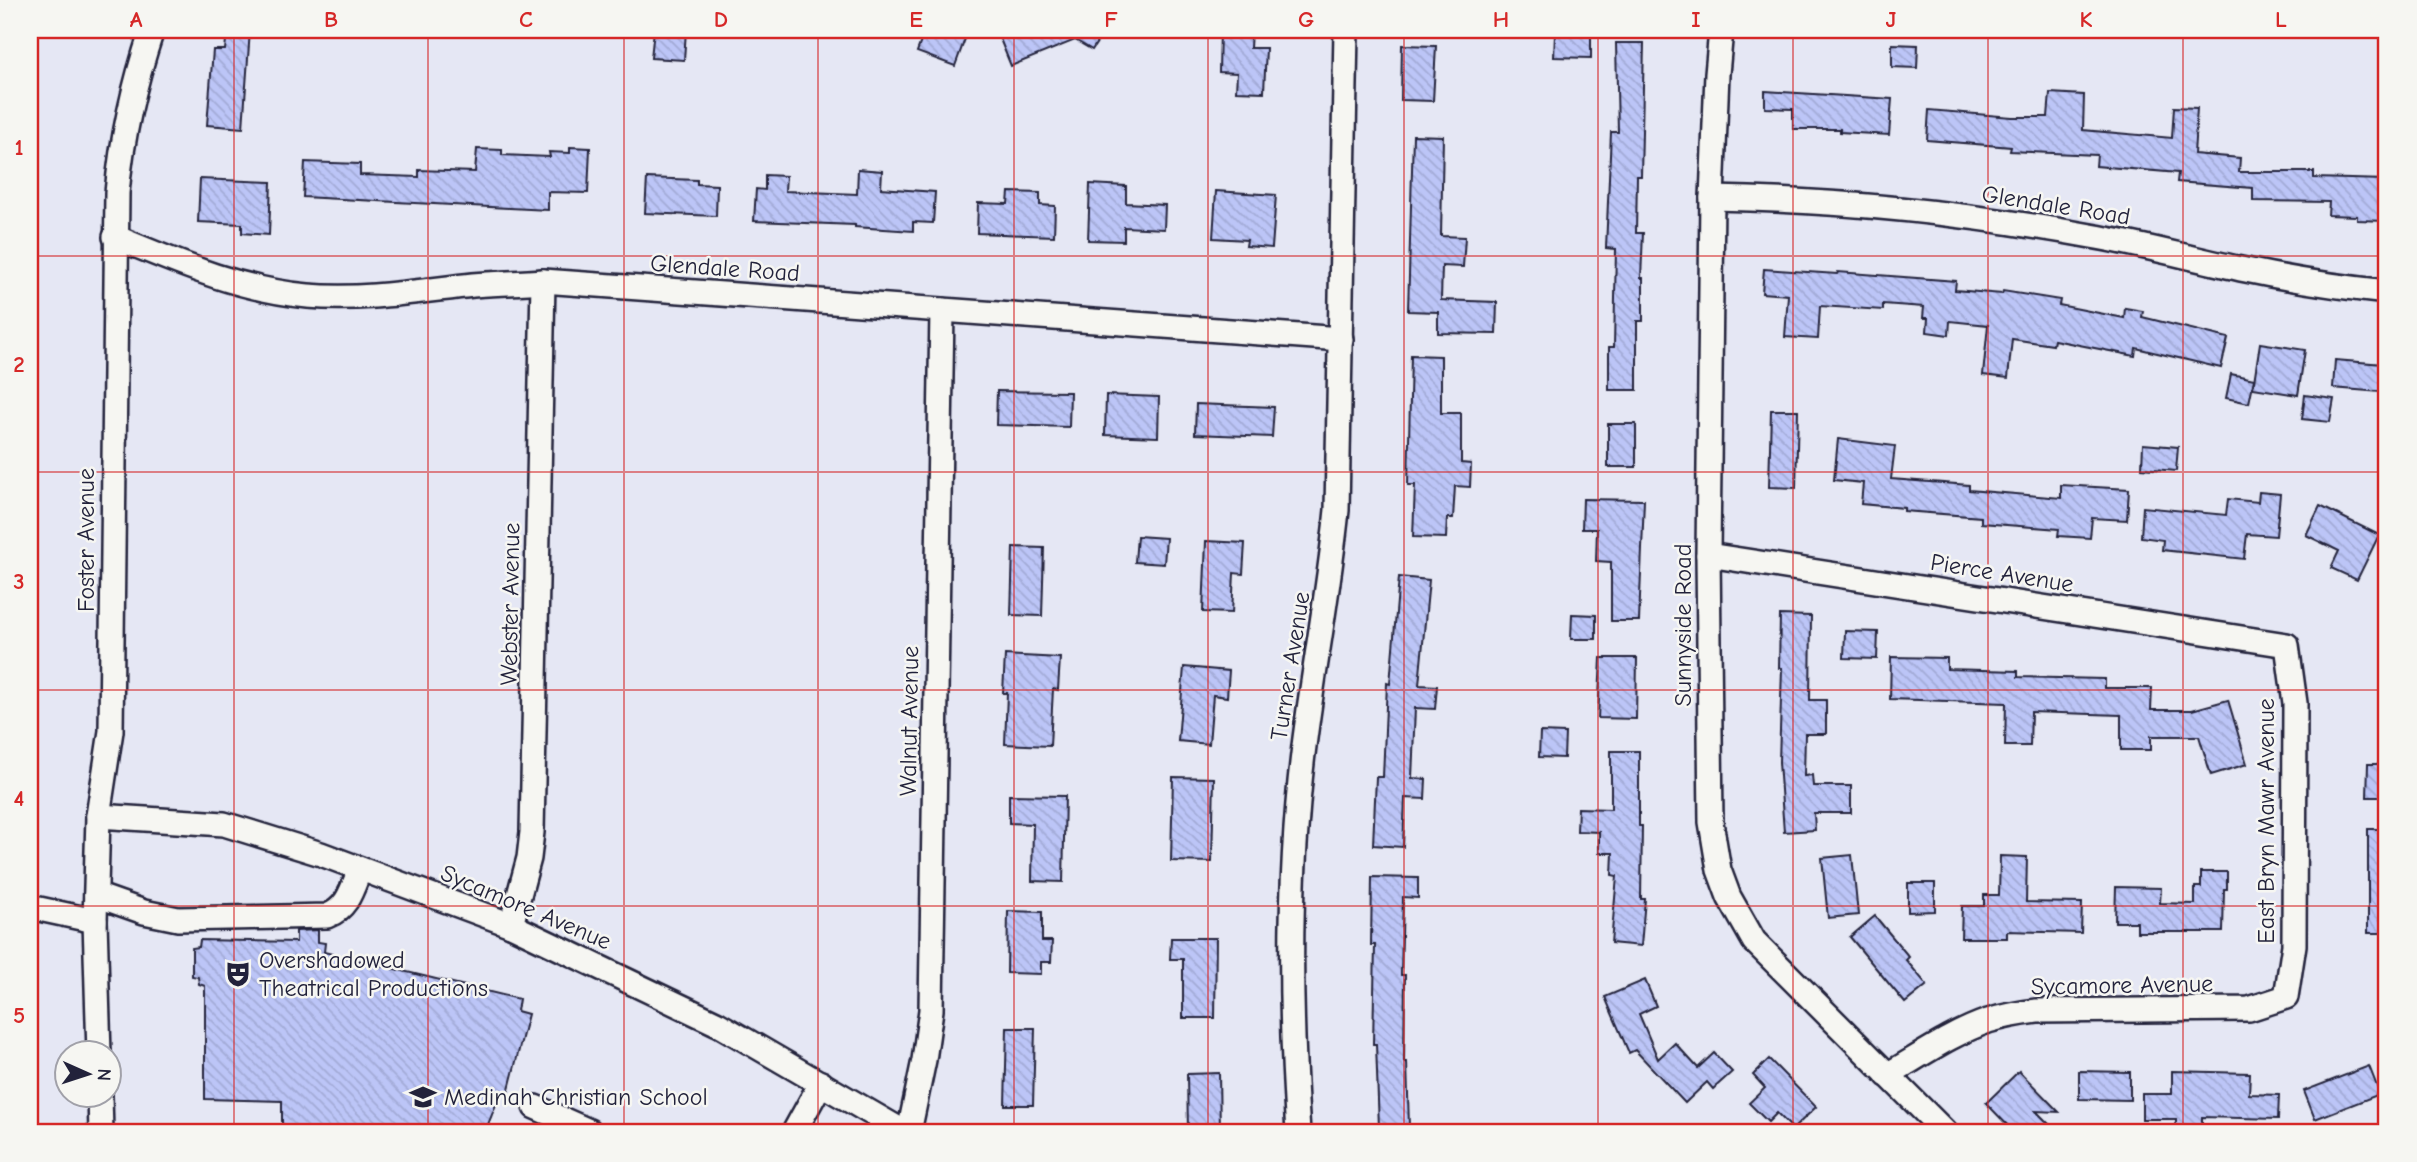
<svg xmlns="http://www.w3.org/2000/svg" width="2417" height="1162" viewBox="0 0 2417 1162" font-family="'Comic Neue',sans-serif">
  <defs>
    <pattern id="building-back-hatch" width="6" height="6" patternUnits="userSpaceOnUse" patternTransform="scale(1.75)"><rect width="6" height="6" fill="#bcc5f7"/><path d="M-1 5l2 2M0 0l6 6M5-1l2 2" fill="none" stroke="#a1a9d5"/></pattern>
  </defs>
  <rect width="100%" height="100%" fill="#e5e7f4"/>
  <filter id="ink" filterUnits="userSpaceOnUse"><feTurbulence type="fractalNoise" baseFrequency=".0143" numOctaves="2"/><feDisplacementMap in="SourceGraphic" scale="14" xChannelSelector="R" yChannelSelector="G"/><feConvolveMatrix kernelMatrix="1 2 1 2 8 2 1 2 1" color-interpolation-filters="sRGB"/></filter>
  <g filter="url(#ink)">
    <g fill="url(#building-back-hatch)" stroke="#22223b" stroke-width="2">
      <polygon points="227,30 250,30 243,128 207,125 213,50 225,50"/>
      <polygon points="654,30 686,30 684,60 651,58"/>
      <polygon points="925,30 950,30 966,36 955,66 917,52"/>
      <polygon points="1023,30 1105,30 1092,50 1075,40 1011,66 1000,39"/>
      <polygon points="1220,30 1251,30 1250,48 1266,48 1264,92 1236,91 1237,73 1219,72"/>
      <polygon points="1555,34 1591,35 1591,58 1554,57"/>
      <polygon points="1616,43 1644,43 1641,176 1637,176 1636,233 1643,233 1641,278 1643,278 1643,321 1637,321 1637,390 1609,390 1609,347 1614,347 1616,249 1606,248 1611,132 1618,132"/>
      <polygon points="1892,44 1918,45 1917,68 1892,67"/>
      <polygon points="1402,45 1436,46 1433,101 1401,100"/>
      <polygon points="1765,91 1892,99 1889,135 1840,132 1840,129 1793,129 1793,109 1765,108"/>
      <polygon points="2050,93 2084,95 2083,130 2172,138 2174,107 2197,108 2194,154 2240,158 2239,172 2314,172 2314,178 2387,180 2387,221 2357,220 2357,216 2328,215 2329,202 2253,201 2253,188 2177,182 2178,173 2096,166 2097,155 2010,151 2011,147 1927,140 1929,110 2012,117 2048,117"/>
      <polygon points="1413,135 1443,136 1441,236 1465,237 1463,267 1442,266 1441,300 1497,302 1496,334 1438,333 1438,312 1408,311"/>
      <polygon points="570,147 590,148 588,193 548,192 548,210 303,197 305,162 360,164 360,175 419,177 419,170 475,172 477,149 502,150 502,155 550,157 549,152 570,153"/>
      <polygon points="858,169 882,171 881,188 935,192 933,223 913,222 913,231 855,227 855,225 754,221 756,189 765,190 765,175 786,176 785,191 857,194"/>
      <polygon points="647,178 697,180 697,184 717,185 716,216 645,213"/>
      <polygon points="200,179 271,182 269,235 242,233 242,224 198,222"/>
      <polygon points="1090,184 1126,186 1126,203 1165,205 1164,229 1124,227 1124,241 1088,240"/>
      <polygon points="1216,191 1276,195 1272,248 1246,246 1247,240 1213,238"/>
      <polygon points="1009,192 1040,193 1040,205 1055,206 1054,236 977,233 978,203 1008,204"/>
      <polygon points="1764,269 1837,274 1838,272 1956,281 1955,290 2002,294 2003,291 2060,300 2059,305 2124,318 2125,308 2143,311 2142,317 2228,338 2221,368 2136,348 2135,356 2054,340 2053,345 2012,339 2008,378 1983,375 1988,325 1950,321 1949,335 1927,332 1928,318 1923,318 1924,307 1883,304 1883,310 1820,306 1818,339 1785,337 1788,295 1762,293"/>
      <polygon points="2260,343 2305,350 2298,395 2253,388"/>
      <polygon points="1411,355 1441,356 1441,413 1461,413 1461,463 1471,464 1470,487 1455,486 1453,518 1447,518 1446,538 1413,537 1415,485 1408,485"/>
      <polygon points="2335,360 2383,364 2380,392 2333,388"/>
      <polygon points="2231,374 2254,379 2249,403 2226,398"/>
      <polygon points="997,391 1070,392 1069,427 996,425"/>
      <polygon points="1106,395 1159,397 1158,437 1105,435"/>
      <polygon points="2305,395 2334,399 2330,422 2302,419"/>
      <polygon points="1196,404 1274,407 1272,437 1195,434"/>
      <polygon points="1771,410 1798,410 1796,488 1769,487"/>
      <rect x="1608" y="424" width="28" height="43"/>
      <polygon points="1838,439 1895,446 1891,479 1969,485 1969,490 2061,498 2061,485 2129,489 2127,520 2092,518 2090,538 2058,536 2059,529 1981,523 1981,517 1904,511 1904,508 1861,504 1863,483 1834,480"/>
      <polygon points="2143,444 2178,447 2176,471 2142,468"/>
      <polygon points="2259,492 2280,494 2276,536 2247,534 2244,559 2162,550 2163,540 2141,537 2143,507 2226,515 2228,499 2258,502"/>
      <polygon points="1583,499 1644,500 1639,621 1611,621 1611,562 1596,561 1597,529 1582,529"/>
      <polygon points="2320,506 2379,535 2357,580 2331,568 2339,551 2306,535"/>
      <polygon points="1137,536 1166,538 1164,564 1135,562"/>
      <polygon points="1206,541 1245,543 1243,574 1234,573 1232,613 1203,612"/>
      <polygon points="1013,547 1044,548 1042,616 1011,615"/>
      <polygon points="1399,577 1429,580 1419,685 1437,686 1435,709 1415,708 1412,778 1426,779 1425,799 1405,798 1403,847 1373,845 1376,777 1383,777 1387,683 1390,684"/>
      <polygon points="1572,614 1596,615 1596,639 1571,639"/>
      <polygon points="1780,615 1811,616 1810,700 1826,700 1826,734 1805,734 1804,776 1812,775 1813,786 1851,786 1851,813 1814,813 1815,830 1784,832 1779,762 1782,668 1779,668"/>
      <polygon points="1845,631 1878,632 1877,659 1844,658"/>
      <polygon points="1005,655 1060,658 1058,690 1053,689 1050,746 1005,744 1007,693 1003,693"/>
      <polygon points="1891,657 1947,658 1947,669 2018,671 2018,677 2105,679 2105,688 2152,688 2151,710 2192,710 2228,700 2247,764 2211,775 2199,736 2151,736 2151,750 2121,750 2121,715 2031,712 2030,746 2005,746 2006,703 1890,699"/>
      <polygon points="1601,658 1637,658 1636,719 1598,718"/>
      <polygon points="1184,667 1229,671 1227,697 1213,695 1209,744 1178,741"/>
      <polygon points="1540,732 1565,733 1564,758 1539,757"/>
      <polygon points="1611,751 1639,751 1639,826 1642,826 1641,899 1645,899 1641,946 1611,943 1617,876 1612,875 1613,853 1599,853 1599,832 1577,831 1578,808 1611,809"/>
      <polygon points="2368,764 2387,764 2387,797 2367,797"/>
      <polygon points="1173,777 1214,778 1212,862 1171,861"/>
      <polygon points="1009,795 1065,796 1063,882 1032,881 1033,824 1009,823"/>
      <rect x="2368" y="829" width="19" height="104"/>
      <polygon points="1852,855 1858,915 1828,918 1822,858"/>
      <polygon points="2000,856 2027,857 2026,902 2082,903 2081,933 2007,931 2007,938 1961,938 1962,906 1984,906 1984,895 1999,895"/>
      <polygon points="2201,872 2227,872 2227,889 2224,889 2223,932 2137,932 2137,922 2115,922 2116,887 2161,888 2160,903 2195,904 2195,887 2201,887"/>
      <polygon points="1372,877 1418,878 1418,898 1403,897 1401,975 1405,975 1404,1062 1407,1062 1409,1127 1379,1128 1376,1044 1373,1044 1375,945 1371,945"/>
      <polygon points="1908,883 1935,883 1935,911 1908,912"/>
      <polygon points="1008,911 1042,912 1042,941 1052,941 1051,962 1041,962 1041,974 1007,973"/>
      <polygon points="1875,916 1909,957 1906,960 1927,985 1905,1003 1850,937"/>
      <polygon points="318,930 318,942 325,943 324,952 519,999 517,1011 528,1014 508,1093 501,1092 485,1132 282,1132 282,1101 205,1099 205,986 199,984 198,977 192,976 192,948 199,947 200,940 296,942 296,931"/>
      <polygon points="1171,938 1216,938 1215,1018 1183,1018 1183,959 1170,959"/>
      <polygon points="1645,980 1656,1006 1639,1014 1658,1059 1675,1043 1698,1068 1714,1053 1732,1072 1713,1089 1707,1082 1685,1103 1635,1050 1629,1053 1605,997"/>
      <polygon points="1007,1028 1035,1028 1033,1105 1005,1105"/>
      <polygon points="1769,1059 1816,1107 1793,1129 1777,1113 1768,1122 1749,1103 1765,1088 1753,1075"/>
      <polygon points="2369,1066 2380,1094 2315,1119 2304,1091"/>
      <polygon points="2019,1071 2059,1112 2036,1111 2057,1132 2014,1132 1986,1103"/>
      <polygon points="2079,1071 2130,1072 2130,1100 2079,1099"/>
      <polygon points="2172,1071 2250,1073 2249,1094 2279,1095 2278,1119 2202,1117 2202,1132 2176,1132 2176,1119 2142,1119 2142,1094 2172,1094"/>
      <polygon points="1219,1073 1220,1132 1188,1132 1187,1074"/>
    </g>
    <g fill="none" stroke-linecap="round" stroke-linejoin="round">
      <g stroke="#22223b" stroke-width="28">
        <g id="minor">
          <polyline points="1721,30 1717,74 1712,198 1708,555 1711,822 1719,870 1729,897 1754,941 1945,1132"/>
          <path d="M1712,198C1839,200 1966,213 2091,236C2143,245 2194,259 2246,270C2293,280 2340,287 2387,292"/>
          <path d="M115,237C178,263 240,290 308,296C363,301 419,291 473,285C496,283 520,283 543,281L1341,339"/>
          <path d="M1708,555L2287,645L2295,703L2294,945L2286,997L2249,1009L2037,1011C2021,1013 2004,1016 1988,1021C1953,1033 1920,1056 1887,1075"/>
          <polyline points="98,816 224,824 321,854 511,925 718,1024 904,1132"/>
          <path d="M96,895L144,912L178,919L327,916C348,908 352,889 360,869"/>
          <polyline points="30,907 95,921"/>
          <polyline points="511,925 529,858 532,832 543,281"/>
          <path d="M99,1054L95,921L98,816L111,731L117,193C122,136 134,84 152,30"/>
          <polyline points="100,1096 101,1132"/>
          <polyline points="535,1107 589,1131 588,1132"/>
          <polyline points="794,1132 821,1083"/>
          <polyline points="909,1132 924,1060 931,1010 942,310"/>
          <path d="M1298,1132C1289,1004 1288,874 1304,746C1314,667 1329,589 1337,510L1346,30"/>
        </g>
      </g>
      <use href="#minor" stroke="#f6f6f2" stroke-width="23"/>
    </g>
  </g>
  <path fill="none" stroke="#d62828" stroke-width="2" stroke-opacity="0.55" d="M234,30V1132M428,30V1132M624,30V1132M818,30V1132M1014,30V1132M1208,30V1132M1404,30V1132M1598,30V1132M1793,30V1132M1988,30V1132M2183,30V1132M30,256H2387M30,472H2387M30,690H2387M30,906H2387"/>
  <defs>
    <g id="theatre-bare" transform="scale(2.1)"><path d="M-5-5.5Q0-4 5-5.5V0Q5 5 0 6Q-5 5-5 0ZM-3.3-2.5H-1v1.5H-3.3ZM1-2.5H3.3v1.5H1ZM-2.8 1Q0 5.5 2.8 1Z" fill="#22223b" stroke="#f6f6f2" stroke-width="2.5" paint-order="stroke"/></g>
    <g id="school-bare" transform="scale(2.1)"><path d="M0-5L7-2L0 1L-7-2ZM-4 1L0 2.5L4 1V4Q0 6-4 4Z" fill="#22223b" stroke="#f6f6f2" stroke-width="2.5" paint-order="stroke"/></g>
  </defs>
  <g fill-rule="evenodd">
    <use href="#theatre-bare" x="238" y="974"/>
    <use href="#school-bare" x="423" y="1097"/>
  </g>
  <g text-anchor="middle" stroke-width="5" stroke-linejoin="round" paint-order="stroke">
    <g font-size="24" fill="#22223b" stroke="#f6f6f2">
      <text transform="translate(2056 205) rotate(9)" y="8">Glendale Road</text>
      <text transform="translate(725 268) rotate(4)" y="8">Glendale Road</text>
      <text transform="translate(86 540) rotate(-90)" y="8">Foster Avenue</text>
      <text transform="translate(2002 573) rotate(9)" y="8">Pierce Avenue</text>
      <text transform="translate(510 604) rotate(-89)" y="8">Webster Avenue</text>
      <text transform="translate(1683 625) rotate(-90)" y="8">Sunnyside Road</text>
      <text transform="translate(1290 666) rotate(-81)" y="8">Turner Avenue</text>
      <text transform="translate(909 721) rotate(-89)" y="8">Walnut Avenue</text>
      <text transform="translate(2266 821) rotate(-90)" y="8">East Bryn Mawr Avenue</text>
      <text transform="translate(526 907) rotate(23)" y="8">Sycamore Avenue</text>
      <text transform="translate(2122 985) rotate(-1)" y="8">Sycamore Avenue</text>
    </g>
    <g font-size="24" fill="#22223b" stroke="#f6f6f2" text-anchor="start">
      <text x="259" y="968">Overshadowed<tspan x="259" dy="28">Theatrical Productions</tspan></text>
      <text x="444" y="1105">Medinah Christian School</text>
    </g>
  </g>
  <rect width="2417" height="1162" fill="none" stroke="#f6f6f2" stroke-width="77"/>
  <g transform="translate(88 1074) rotate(93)"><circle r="33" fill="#f6f6f2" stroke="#a1a1a9" stroke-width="2"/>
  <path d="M0-5L12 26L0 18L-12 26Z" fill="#22223b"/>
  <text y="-10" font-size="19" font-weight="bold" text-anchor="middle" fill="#22223b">N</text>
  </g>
  <rect x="38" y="38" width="2340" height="1086" fill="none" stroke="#d62828" stroke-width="2.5"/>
  <g font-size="23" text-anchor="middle" font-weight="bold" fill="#d62828">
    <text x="136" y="27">A</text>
    <text x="331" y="27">B</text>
    <text x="526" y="27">C</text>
    <text x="721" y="27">D</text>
    <text x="916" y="27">E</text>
    <text x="1111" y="27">F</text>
    <text x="1306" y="27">G</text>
    <text x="1501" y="27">H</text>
    <text x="1696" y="27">I</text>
    <text x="1891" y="27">J</text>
    <text x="2086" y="27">K</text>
    <text x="2281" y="27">L</text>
    <text x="19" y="155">1</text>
    <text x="19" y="372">2</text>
    <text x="19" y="589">3</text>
    <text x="19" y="806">4</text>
    <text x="19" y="1023">5</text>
  </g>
</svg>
